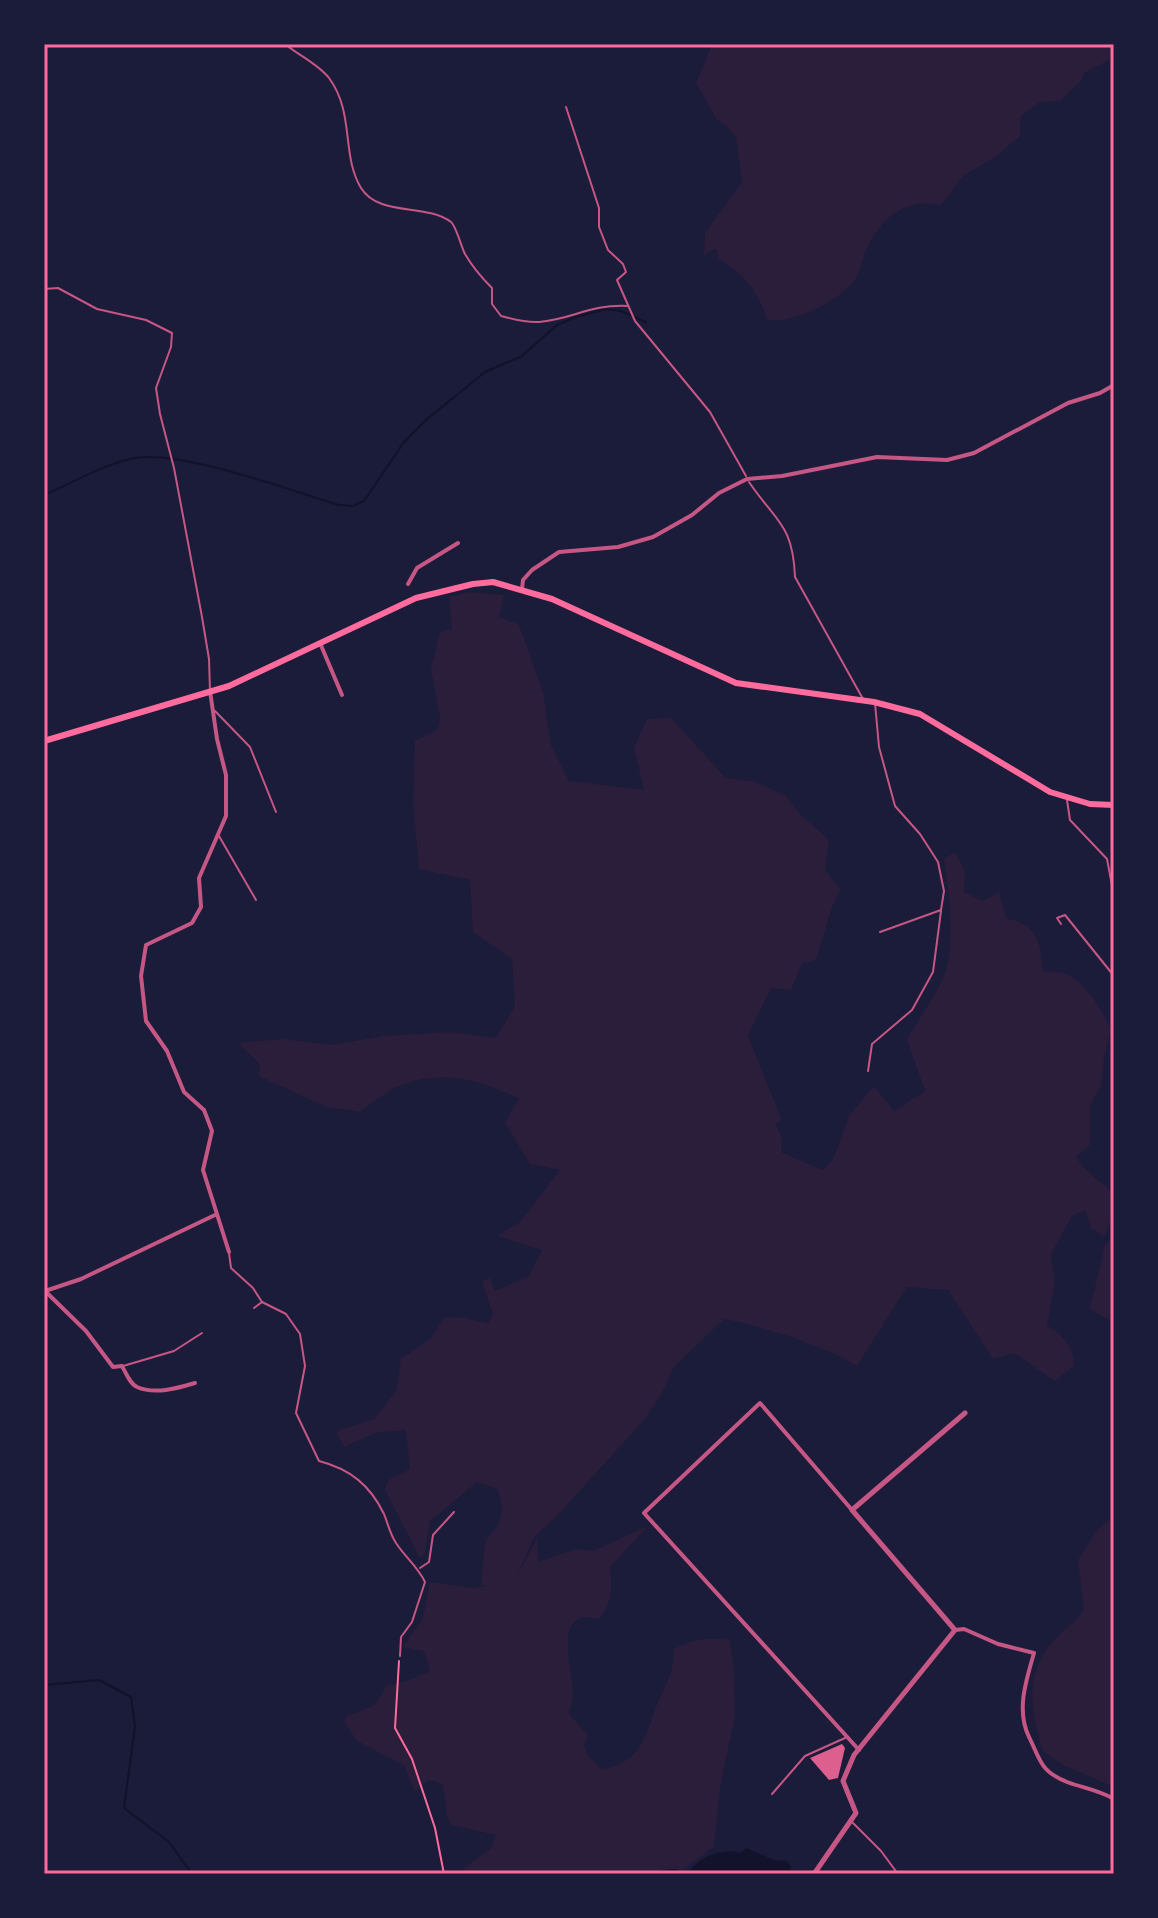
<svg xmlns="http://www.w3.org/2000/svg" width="1158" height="1918" viewBox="0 0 1158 1918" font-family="Cabin,sans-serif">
  <rect width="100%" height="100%" fill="#1b1b3a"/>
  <g fill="#2a1e3b">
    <path d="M715,44H1110L1111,59L1084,73L1081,81L1060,101L1040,102L1020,117V136L995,157L963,176L941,205C903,197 879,220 865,253C862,260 861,269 857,276C843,300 794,324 767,320C759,291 743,274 719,259L716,248L704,255L705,233L742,182L736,137L725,125L717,120L696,83L711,47Z"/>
    <path d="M469,592L504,595L499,617L519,625L543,692L551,745L569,781L644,790L634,748L647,719L671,718L726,778L756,782L786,796L801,815L829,840L825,870L841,889L832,907L816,960L802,963L791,990L771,988L748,1036L781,1118L776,1125L782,1139L781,1152L823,1170L833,1159L850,1114L874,1086L894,1111L925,1091L907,1039C918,1020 939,991 945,973C955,944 949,889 944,859L955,852L965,872L964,892L983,901L999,892L1006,918C1038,926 1040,940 1043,971C1049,973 1057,971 1063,973C1087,981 1100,1009 1111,1029L1104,1058L1101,1086L1090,1105V1145L1076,1157C1099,1192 1132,1183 1104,1236L1091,1228L1085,1210L1072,1216L1051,1254L1055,1282L1047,1325C1063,1336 1075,1346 1074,1366L1055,1381L1014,1353L993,1359L948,1290L907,1287L857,1366C831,1348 756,1324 724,1319L674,1367L662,1393L644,1420L558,1515L534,1537L516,1578L537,1538L538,1562L576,1549L593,1551L648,1526L610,1567C612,1588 613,1604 598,1619C550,1605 574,1674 573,1694C573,1701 570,1708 569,1714L588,1735L584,1745L589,1757L602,1769C643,1762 645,1735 658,1702C667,1681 674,1673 674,1649C693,1639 709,1637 730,1640L734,1670L735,1716L721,1781L714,1847L677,1874H461L465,1867L491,1848L496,1835L451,1825L447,1815L443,1784L429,1780L414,1791L404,1765L357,1741L344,1722L347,1716L375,1705L386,1686L404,1682L430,1671L424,1651L403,1647L423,1618L430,1582L473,1588L485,1586L481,1585L485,1541L498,1525L502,1510L498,1489L477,1482L430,1521L425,1554L420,1558L385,1490L388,1480L410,1469L406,1430L375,1433L344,1447L336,1431L374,1419L396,1391L401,1359L430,1339L445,1317L465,1318L488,1323L493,1315L482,1281L490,1278L495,1291L529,1276L542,1250L497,1236L520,1222L560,1170L530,1164L505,1123L519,1098C475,1080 444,1068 397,1087C384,1093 371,1104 360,1112L326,1107L259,1076L260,1064L238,1043L282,1039L331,1045L383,1036L450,1032L496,1038L515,1006L512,959L473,932L470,880L419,869L413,802L415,741L438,729L440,718L431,669L440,632L452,629L449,597Z"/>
    <polygon points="1114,1237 1114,1321 1103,1317 1090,1308 1105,1245"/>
    <path d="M1114,1516V1787L1063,1765L1043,1751C1033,1718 1024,1683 1045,1652C1055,1636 1073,1625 1084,1610L1078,1560L1098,1529Z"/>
  </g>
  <path fill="#12122b" d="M746,1848L774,1860L787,1861L791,1866L789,1874H687C699,1857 720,1848 741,1853Z"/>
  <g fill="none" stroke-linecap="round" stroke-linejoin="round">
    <g stroke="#12122b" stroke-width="2">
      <path d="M44,495C72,483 101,466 130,459C175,447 291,491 339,505L353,506L364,501L404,442L427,419L485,372L522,356L557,325L576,317L606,309L621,311L646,322"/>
      <polyline points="44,1685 99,1680 131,1697 135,1726 124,1808 169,1842 192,1874"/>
      <polyline points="660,1874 662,1871 675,1870 687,1874"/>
    </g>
  </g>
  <polygon fill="#dd5f8e" points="842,1744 845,1748 838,1778 829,1780 810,1758"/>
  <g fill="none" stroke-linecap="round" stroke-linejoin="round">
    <polyline stroke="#ff6b9d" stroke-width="2" points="399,1661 395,1728 412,1759 435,1828 444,1874"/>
    <g stroke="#c65784" stroke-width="2">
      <path d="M285,44C298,55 318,64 329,78C355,113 341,155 361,188C379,217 426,203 451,222C456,226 461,246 465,254C473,268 481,277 492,288V304L501,316C513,319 526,323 539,322C573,319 590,304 628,306"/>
      <polyline points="566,107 599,208 599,227 608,250 623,264 626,272 617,280 635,321 710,412 746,476"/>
      <polyline points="44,289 58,288 97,309 146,320 172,333 171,347 156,388 160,414 174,468 202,617 209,659 210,691"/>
      <path d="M749,482C776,522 793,524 795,577L863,699"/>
      <polyline points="875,703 879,747 895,806 920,834 938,862 944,891 941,910 880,932"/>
      <polyline points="215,711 250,747 276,812"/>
      <polyline points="1067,800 1070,820 1107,859 1114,896"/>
      <polyline points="219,836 256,900"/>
      <polyline points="1061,924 1057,918 1065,915 1114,976"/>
      <polyline points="868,1071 872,1044 912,1010 933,972 941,911"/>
      <path d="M229,1253L231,1268L253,1288L262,1302L286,1314L300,1334L305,1366L296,1413L319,1461C350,1469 370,1485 384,1514C388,1524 390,1534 396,1543C405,1557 418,1567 425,1582L412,1622L401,1637L400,1656"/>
      <polyline points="254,1308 262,1302"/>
      <polyline points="123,1366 174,1351 202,1333"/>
      <polyline points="420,1568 429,1562 433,1535 454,1512"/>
      <polyline points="772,1794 805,1756 845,1738"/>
      <polyline points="852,1822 881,1851 898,1874"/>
    </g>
    <g stroke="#c65784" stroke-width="4">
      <polyline points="408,584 417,568 458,543"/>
      <polyline points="522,589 523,580 532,570 559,552 618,547 653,537 692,515 719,493 747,479 782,476 877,457 947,460 974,453 1068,403 1100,393 1114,385"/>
      <polyline points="320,643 342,695"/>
      <polyline points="210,691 217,739 226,775 226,816 199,878 201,907 192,923 146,945 141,976 146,1021 167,1051 184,1092 204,1110 212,1131 203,1170 229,1252"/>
      <path d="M44,1290L86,1331L113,1367L122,1366C126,1373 130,1384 137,1387C155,1395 178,1388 195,1383"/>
      <polyline points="45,1291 81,1279 215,1215"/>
      <polyline points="852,1510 760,1403 644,1513 859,1750"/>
      <path d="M955,1630L964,1629L998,1644L1034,1653C1026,1681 1016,1710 1029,1737C1041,1761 1040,1771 1067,1782C1083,1788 1099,1790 1114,1799"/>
    </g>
    <polyline stroke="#c65784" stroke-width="5" points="814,1874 856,1813 843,1781 854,1755 955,1630 852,1510 965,1413"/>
    <polyline stroke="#ff6b9d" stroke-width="6" points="44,741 229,686 416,598 473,584 493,582 552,599 736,683 874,702 920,714 1050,792 1090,804 1114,805"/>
  </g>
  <rect width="1158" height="1918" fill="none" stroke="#1b1b3a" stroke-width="92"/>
  <rect x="46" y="46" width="1066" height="1826" fill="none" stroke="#ff6b9d" stroke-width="3"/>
</svg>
